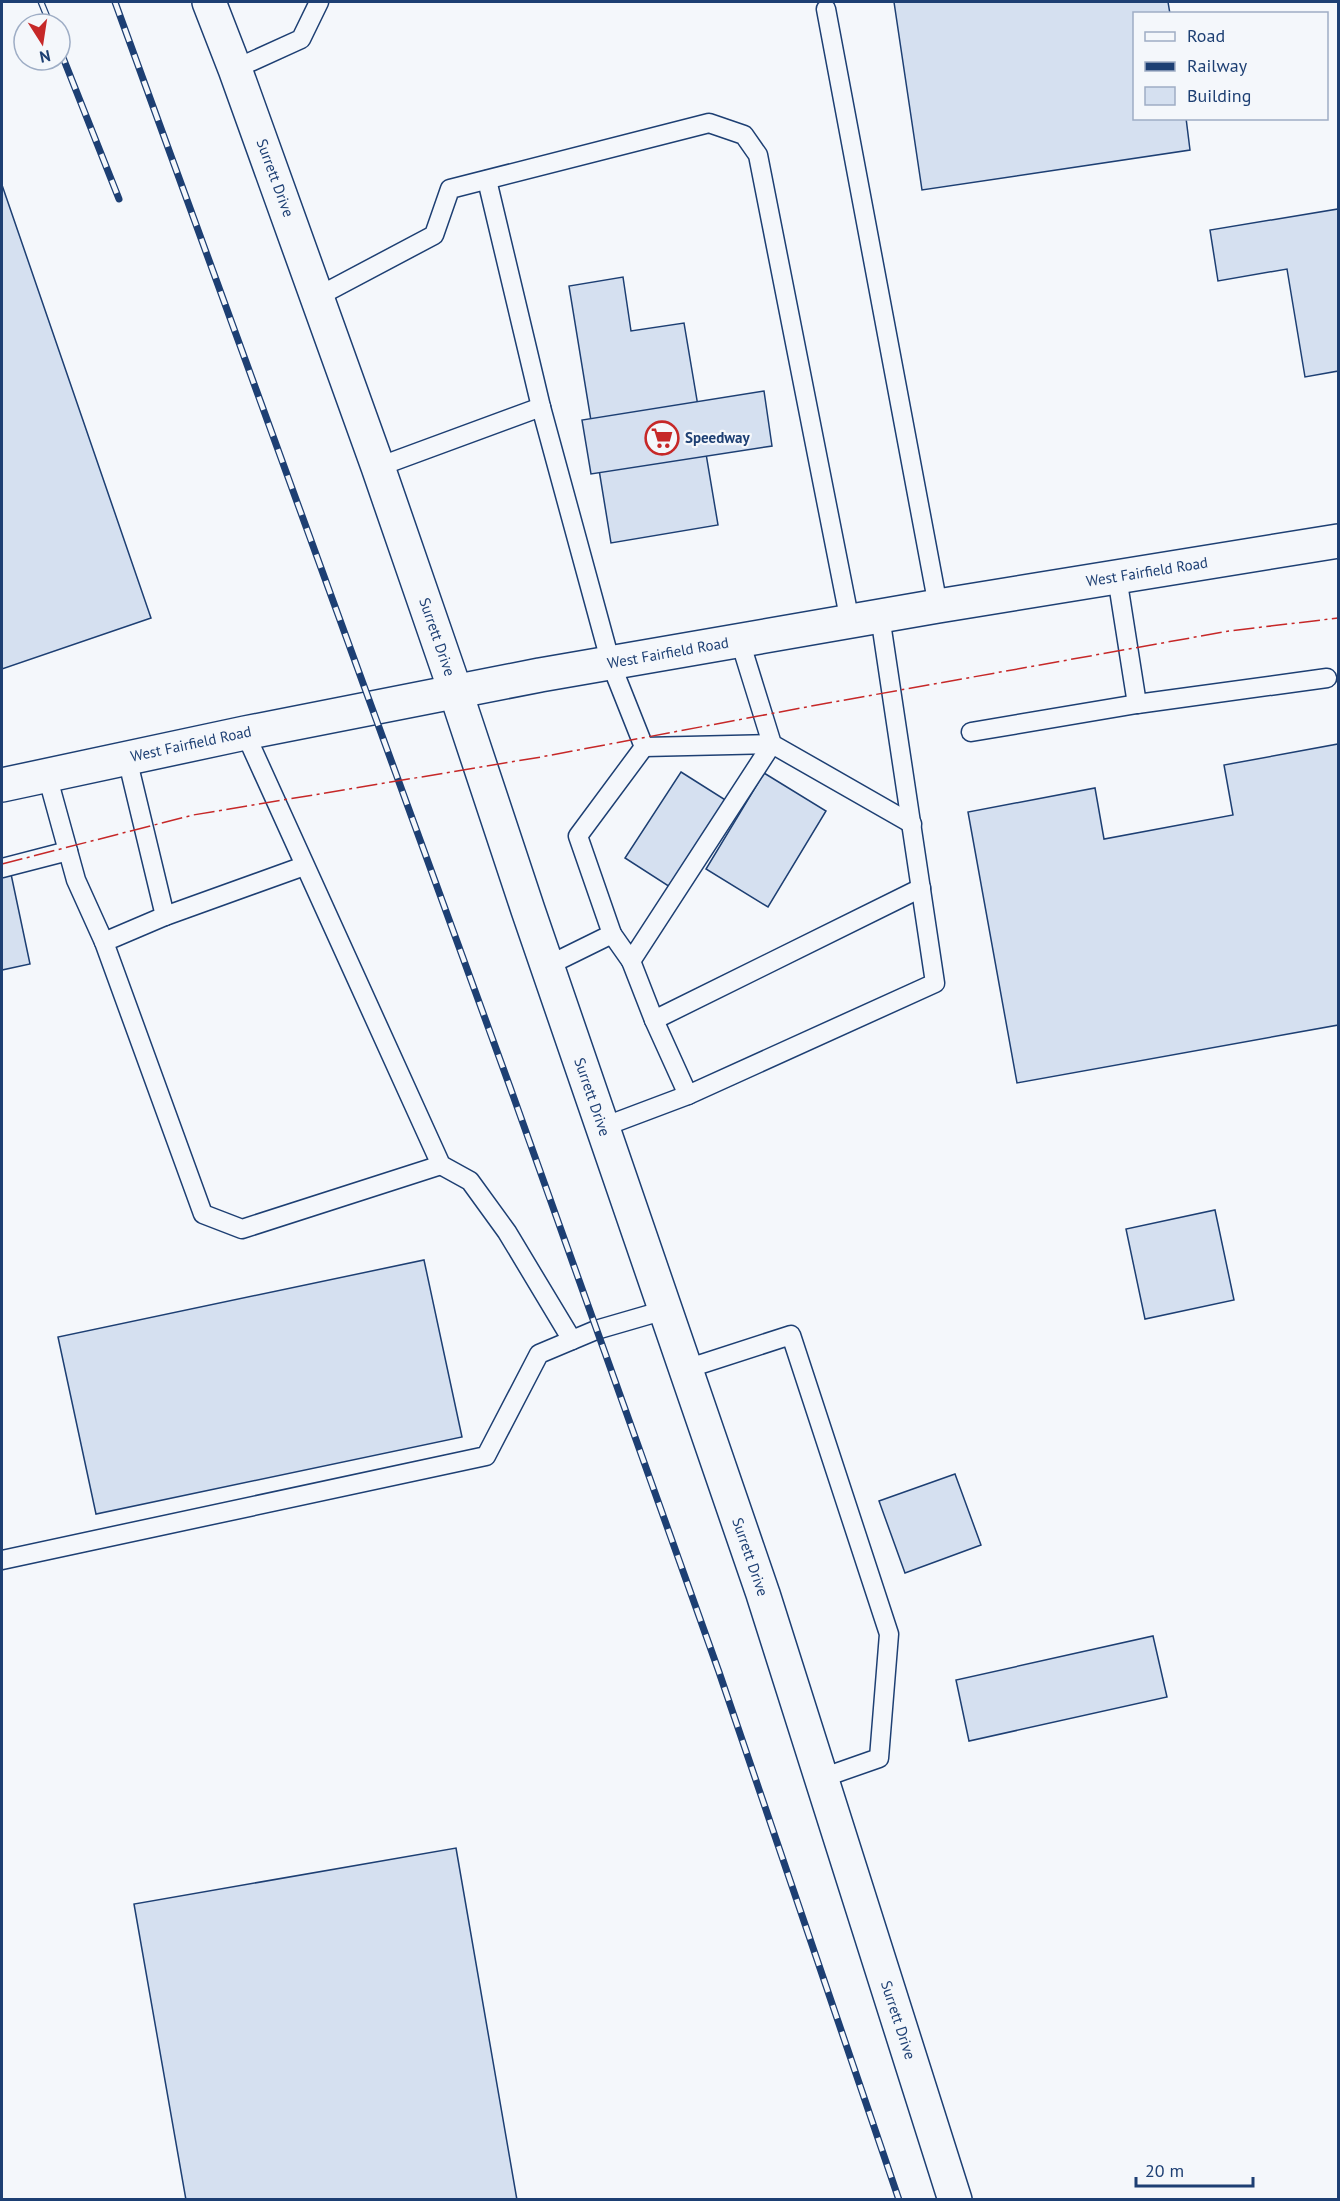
<svg xmlns="http://www.w3.org/2000/svg" width="1340" height="2201" viewBox="0 0 1340 2201" font-family="'PT Sans',sans-serif">
  <rect width="100%" height="100%" fill="#f4f7fb"/>
  <g fill="#d5e0f0" stroke="#1d3f73" stroke-width="1.5">
    <polygon points="894,2 1168,2 1170,14 1134,14 1134,118 1186,118 1190,150 922,190"/>
    <polygon points="2,185 151,618 2,669"/>
    <polygon points="1338,209 1338,371 1305,377 1287,269 1218,281 1210,230"/>
    <polygon points="623,277 631,331 684,323 718,525 611,543 569,286"/>
    <polygon points="764,391 772,446 591,474 582,420"/>
    <polygon points="1338,744 1338,1025 1017,1083 968,812 1095,788 1104,839 1233,815 1224,765"/>
    <polygon points="681,772 727,801 670,887 625,858"/>
    <polygon points="764,773 826,811 768,907 706,869"/>
    <polygon points="11,874 30,964 2,970 2,876"/>
    <polygon points="1215,1210 1234,1300 1145,1319 1126,1229"/>
    <polygon points="424,1260 462,1437 96,1514 58,1337"/>
    <polygon points="955,1474 981,1545 905,1573 879,1501"/>
    <polygon points="1153,1636 1167,1697 969,1741 956,1680"/>
    <polygon points="456,1848 517,2200 186,2200 134,1904"/>
  </g>
  <g fill="none" stroke-linecap="round" stroke-linejoin="round">
    <g stroke="#1d3f73" stroke-width="21">
      <g id="service">
        <polyline points="826,9 938,606"/>
        <polyline points="235,69 301,39 319,2"/>
        <polyline points="487,180 541,407 611,664 644,747 578,836 612,934 547,966"/>
        <polyline points="317,297 434,235 450,189 709,123 744,135 758,155 850,622"/>
        <polyline points="378,467 541,407"/>
        <polyline points="740,641 772,744 912,824"/>
        <polyline points="1137,704 1327,678"/>
        <polyline points="971,732 1137,704 1117,577"/>
        <polyline points="245,733 441,1165 470,1181 507,1232 572,1340"/>
        <polyline points="644,747 772,744"/>
        <polyline points="127,758 165,916 104,942 203,1214 242,1229 441,1165"/>
        <polyline points="47,775 76,880 104,942"/>
        <polyline points="2,868 68,851"/>
        <polyline points="165,916 304,866"/>
        <polyline points="612,934 631,961 772,744"/>
        <polyline points="631,961 654,1020 688,1095 935,983 880,616"/>
        <polyline points="654,1020 921,888"/>
        <polyline points="603,1127 688,1095"/>
        <polyline points="686,1369 791,1335 889,1634 879,1758 822,1778"/>
        <polyline points="2,1560 486,1456 539,1354 596,1330 665,1310"/>
      </g>
    </g>
    <g stroke="#1d3f73" stroke-width="36">
      <polyline id="tertiary" points="209,2 235,69 378,467 456,693 528,910 763,1594 955,2200"/>
    </g>
    <g stroke="#1d3f73" stroke-width="36">
      <polyline id="secondary" points="2,785 245,733 540,675 938,606 1338,541"/>
    </g>
    <use href="#service" stroke="#f4f7fb" stroke-width="18"/>
    <use href="#tertiary" stroke="#f4f7fb" stroke-width="33"/>
    <use href="#secondary" stroke="#f4f7fb" stroke-width="33"/>
    <g stroke="#1d3f73" stroke-width="7">
      <g id="rail">
        <polyline points="41,2 50,24"/>
        <polyline points="115,2 510,1087 719,1672 899,2200"/>
        <polyline points="60,50 119,199"/>
      </g>
    </g>
    <use href="#rail" stroke="#f4f7fb" stroke-width="4.5" stroke-dasharray="14" stroke-linecap="butt"/>
    <polyline stroke="#c62828" stroke-width="1.5" stroke-dasharray="21 4.5 3 4.5" stroke-linecap="butt" points="2,864 193,815 541,757 817,705 1229,631 1338,618"/>
  </g>
  <defs>
    <g id="supermarket-ring" transform="scale(1.725)"><circle r="9.5" fill="#f4f7fb" stroke="#c62828" stroke-width="1.5"/><path d="M-6-5.5h2.5l.6 2H6L4.5 2H-2.5L-4.4-4H-6ZM-1.5 3.2a1.3 1.3 0 1 0 .1 0ZM3 3.2a1.3 1.3 0 1 0 .1 0Z" fill="#c62828"/></g>
  </defs>
  <g fill-rule="evenodd">
    <use href="#supermarket-ring" x="662" y="438"/>
  </g>
  <g text-anchor="middle" stroke-width="4.5" stroke-linejoin="round" paint-order="stroke">
    <g font-size="15" fill="#1d3f73" stroke="#f4f7fb">
      <text transform="translate(275 178) rotate(70)" y="5">Surrett Drive</text>
      <text transform="translate(1147 572) rotate(-9)" y="5">West Fairfield Road</text>
      <text transform="translate(437 637) rotate(71)" y="5">Surrett Drive</text>
      <text transform="translate(668 653) rotate(-10)" y="5">West Fairfield Road</text>
      <text transform="translate(191 744) rotate(-12)" y="5">West Fairfield Road</text>
      <text transform="translate(592 1097) rotate(71)" y="5">Surrett Drive</text>
      <text transform="translate(750 1557) rotate(71)" y="5">Surrett Drive</text>
      <text transform="translate(898 2020) rotate(72)" y="5">Surrett Drive</text>
    </g>
    <g font-size="15" font-weight="bold" fill="#1d3f73" stroke="#f4f7fb" text-anchor="start">
      <text x="685" y="443">Speedway</text>
    </g>
  </g>
  <rect width="1340" height="2201" fill="none" stroke="#1d3f73" stroke-width="6"/>
  <rect x="1133" y="12" width="195" height="108" fill="#f4f7fb" stroke="#9eadc5" stroke-width="1.5"/>
  <rect x="1145" y="32" width="30" height="9" fill="#f4f7fb" stroke="#9eadc5" stroke-width="1.5"/>
  <text x="1187" y="42" font-size="18" fill="#1d3f73">Road</text>
  <rect x="1145" y="62" width="30" height="9" fill="#1d3f73" stroke="#9eadc5" stroke-width="1.5"/>
  <text x="1187" y="72" font-size="18" fill="#1d3f73">Railway</text>
  <rect x="1145" y="87" width="30" height="18" fill="#d5e0f0" stroke="#9eadc5" stroke-width="1.5"/>
  <text x="1187" y="102" font-size="18" fill="#1d3f73">Building</text>
  <g transform="translate(42 42) rotate(168)"><circle r="28" fill="#f4f7fb" stroke="#9eadc5" stroke-width="1.5"/>
  <path d="M0-4.5L10 22L0 15L-10 22Z" fill="#c62828"/>
  <text y="-9" font-size="16" font-weight="bold" text-anchor="middle" fill="#1d3f73">N</text>
  </g>
  <path d="M1136 2177v9h117v-9" fill="none" stroke="#1d3f73" stroke-width="3"/>
  <text x="1145" y="2177" font-size="18" fill="#1d3f73" stroke="#f4f7fb" stroke-width="4.5" paint-order="stroke">20 m</text>
</svg>
